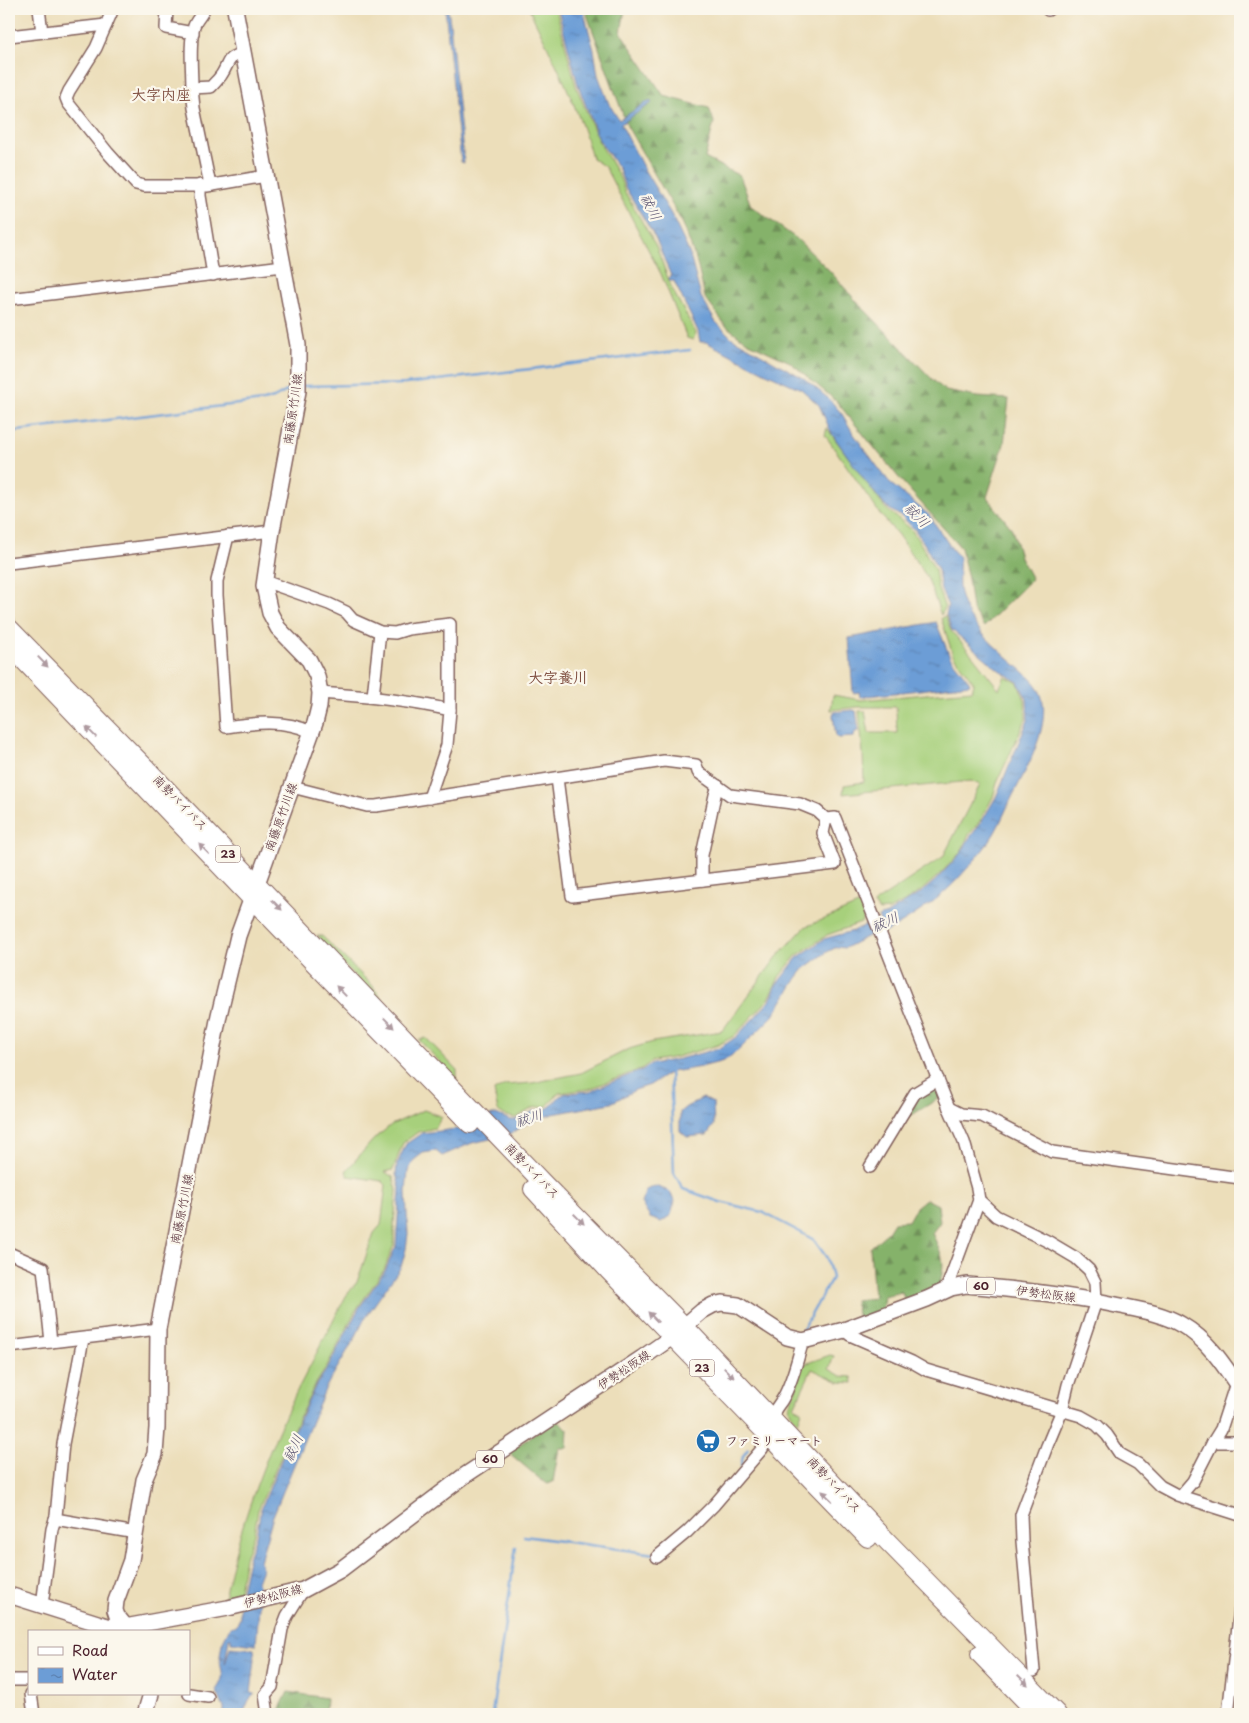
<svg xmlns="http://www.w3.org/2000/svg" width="1249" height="1723" viewBox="0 0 1249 1723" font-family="'Playpen Sans','Klee One',sans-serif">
  <defs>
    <pattern id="forest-firs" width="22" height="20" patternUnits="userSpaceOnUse" patternTransform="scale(1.25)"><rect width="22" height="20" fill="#85b26b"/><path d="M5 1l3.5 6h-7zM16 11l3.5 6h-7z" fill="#6f9058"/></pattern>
    <pattern id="water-ripples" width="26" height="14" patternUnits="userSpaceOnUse" patternTransform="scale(1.25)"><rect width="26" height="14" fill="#6c9dd6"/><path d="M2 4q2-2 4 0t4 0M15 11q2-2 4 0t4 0" fill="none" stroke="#5b7fae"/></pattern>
  </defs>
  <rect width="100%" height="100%" fill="#fbf7ec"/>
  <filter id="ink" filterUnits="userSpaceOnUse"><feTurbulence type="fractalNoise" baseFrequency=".02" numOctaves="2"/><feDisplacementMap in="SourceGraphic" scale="10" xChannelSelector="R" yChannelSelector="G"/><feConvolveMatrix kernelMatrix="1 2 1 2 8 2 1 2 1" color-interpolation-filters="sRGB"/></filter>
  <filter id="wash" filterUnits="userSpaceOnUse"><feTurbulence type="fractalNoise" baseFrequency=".0096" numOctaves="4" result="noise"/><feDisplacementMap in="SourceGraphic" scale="20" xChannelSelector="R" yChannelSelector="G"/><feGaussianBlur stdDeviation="1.12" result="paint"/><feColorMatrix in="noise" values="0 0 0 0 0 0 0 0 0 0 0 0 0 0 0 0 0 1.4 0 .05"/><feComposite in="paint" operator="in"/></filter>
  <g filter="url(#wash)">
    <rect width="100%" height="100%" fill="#ecdeba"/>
    <g fill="#a7d07b" stroke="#787853">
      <path d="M529,9H556L576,86L598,140L620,178L625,192L656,246L672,289L696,333L693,340L687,338L661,274L605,167L592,158C578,105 553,58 529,9Z"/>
      <polygon points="827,428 885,508 911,529 922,546 935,570 938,589 945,608 941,615 927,577 898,535 880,514 825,435"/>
      <polygon points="945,616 951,631 968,650 999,689 1005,676 1018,683 1025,700 1026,719 998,780 993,797 980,821 968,836 961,852 938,876 921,891 904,902 889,910 879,911 874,904 877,901 943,857 980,785 971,781 843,794 844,785 864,782 863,754 859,711 865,711 869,733 897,733 896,707 858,707 831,710 833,695 861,700 972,690 974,683 953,655 941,618"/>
      <polygon points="858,905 863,906 864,917 861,923 827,935 796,956 779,977 769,999 734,1036 718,1045 676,1057 653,1061 641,1069 589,1089 559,1093 547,1106 533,1108 516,1118 506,1116 498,1111 494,1091 505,1085 532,1083 581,1073 629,1049 653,1042 722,1031 777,957 805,927"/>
      <polygon points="317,936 322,936 373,986 394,1018"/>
      <polygon points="426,1038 457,1070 457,1080 419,1040"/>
      <path d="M424,1110L442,1117L435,1128L418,1132L403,1143L393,1170L385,1172L393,1177L397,1190L394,1223V1245L384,1270L356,1310L326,1368L315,1385L289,1438L258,1510L254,1534L245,1558L238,1596L224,1598C239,1527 265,1456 297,1391C313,1359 330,1328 346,1296L357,1282L374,1233L381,1225L386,1185L382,1181L348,1176L346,1171L373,1140L391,1125Z"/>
      <path d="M830,1355L834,1356L829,1369L841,1376L852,1377L853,1383L839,1382L812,1369L794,1407L802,1411L798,1422C782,1406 792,1403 797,1386C798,1380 798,1373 799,1366Z"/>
    </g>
    <g fill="url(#forest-firs)" stroke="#68684b">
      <polygon points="585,9 625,9 621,33 664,96 709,108 714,122 705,158 740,176 751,206 797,239 829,270 857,302 934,381 946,391 977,397 1009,399 1004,444 987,497 1012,529 1020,557 1032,579 984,627 972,609 968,579 961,548 899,478 836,401 790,362 747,342 726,326 705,298 697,263 683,224 627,126"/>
      <polygon points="937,1086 941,1097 902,1121 918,1095"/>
      <path d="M926,1199L938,1205L940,1222L932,1233C944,1259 946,1262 938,1290L906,1304L902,1292L884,1296L882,1311L858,1321L855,1300L874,1298L870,1248L887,1233L894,1222L908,1221L916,1207Z"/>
      <polygon points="556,1420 568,1429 567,1448 559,1448 553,1482 548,1484 541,1480 508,1452"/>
      <polygon points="288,1692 326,1698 325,1714 280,1714 281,1706"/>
    </g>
    <g fill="url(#water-ripples)" stroke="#5b5e80">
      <polygon points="445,9 448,9 450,23 464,163 461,162"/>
      <path d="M558,9H583L594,50L598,75L609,104L619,120L650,100L652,103L621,124L645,171L671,214L689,252L701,297L715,321L732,338L805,379L830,400L842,414L853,433L877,466L891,484L929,515L952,549L959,557C960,567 958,578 959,587C963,619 988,640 1010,660C1020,669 1033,678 1039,690C1055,720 1026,770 1012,797C1006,809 1001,822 994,834C983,852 967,869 953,884C933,904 909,919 885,933L878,917L887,914L922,892L935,881L962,852L968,840L982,821L996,797L1028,720L1027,699L1018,682L999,670L952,630L946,615L948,606L941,590L938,570L925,545L915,530L902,517L886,507L865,481L832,434L819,405L801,389L766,373L706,342H700L698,331L674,281H670L669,278L671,276L656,239L625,187L619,169L599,140L578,85Z"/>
      <polygon points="936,622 950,657 969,681 970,684 860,697 859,692 853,693 849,638"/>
      <polygon points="853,710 856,711 859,731 855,732 854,737 839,738 836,737 833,715 834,712"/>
      <path d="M870,923L875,935H870L845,948L837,947L827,952L804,969L797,978L773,1016L740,1049L724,1061L701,1067L679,1071L674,1070L650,1085L635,1090L611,1103L553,1114L528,1123L508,1135L472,1143L442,1156L436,1151L423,1153L414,1160L408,1171L406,1192L408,1234L406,1249L401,1267L365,1318L355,1338L326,1387L273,1516L260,1561L262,1569L257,1582L260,1595L256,1645L231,1642V1638H229L225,1664L230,1647L254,1649L255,1660L251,1693L255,1694L249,1700L243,1714H224V1708L216,1690C227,1675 220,1672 220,1657L224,1658L220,1656L222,1643L230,1627L237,1625L240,1617L239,1600L249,1555L256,1536L261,1509L290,1439L316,1385L327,1369L359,1308L385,1271L396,1246L400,1188L396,1174L397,1164L406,1144L422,1133L457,1129L463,1131L489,1116L496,1114L510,1120H516L534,1111L546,1109L551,1106L559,1097L564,1094L590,1091L642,1070L652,1064L679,1059L720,1048L736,1037L770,1001L777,984L797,958L824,939L853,931Z"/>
      <polygon points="703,1098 713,1103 714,1125 707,1135 687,1137 680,1131 680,1112 686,1107"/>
      <polygon points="655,1186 669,1191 675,1201 671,1215 661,1222 650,1218 641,1203 646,1190"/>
    </g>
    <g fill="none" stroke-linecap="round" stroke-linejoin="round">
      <g stroke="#6c9dd6" stroke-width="2.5">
        <polyline points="303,386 405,384 690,350"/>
        <polyline points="9,432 263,401 274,398 292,388"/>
        <polyline points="670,1069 674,1173 683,1189 720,1202 762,1212 800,1232 814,1240 827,1258 832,1278 802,1331"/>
        <polyline points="741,1466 743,1456 748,1449"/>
        <polyline points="524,1536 655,1554"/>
        <polyline points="492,1714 516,1547"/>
      </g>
    </g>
  </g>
  <g filter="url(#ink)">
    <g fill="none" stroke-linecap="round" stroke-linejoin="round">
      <g stroke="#83625d" stroke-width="14">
        <g id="minor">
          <polyline points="39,9 42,32"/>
          <polyline points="113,9 96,48 69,91 66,98 68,103 108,153 136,184 144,186 207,186 266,176"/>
          <polyline points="167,9 166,28 193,33"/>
          <path d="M204,9C202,15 196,20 194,26C189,44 192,69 192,88L211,87C214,83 219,79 222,74C230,61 226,58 243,53"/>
          <polyline points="1048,10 1048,9"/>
          <polyline points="9,36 106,25"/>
          <polyline points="192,88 194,108 210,185"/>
          <polyline points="200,185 200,196 213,275"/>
          <polyline points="9,299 283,266"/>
          <path d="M228,536L217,581V595L226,727C253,723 285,719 311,732"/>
          <polyline points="9,563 272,531"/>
          <polyline points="264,581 329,604 346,612 353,620 380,632 395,633 408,629 450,624 450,710"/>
          <path d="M320,693C365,696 406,700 450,710L447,745L429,798"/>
          <polyline points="373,696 380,632"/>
          <polyline points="557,778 572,896 835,864 823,833 826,819"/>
          <polyline points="292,787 367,806 376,806 664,761 696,765 698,772 730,795 800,804 817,811 826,819 835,818 949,1108 964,1142 977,1188 979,1200 996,1216 1049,1242 1076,1258 1089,1270 1095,1282 1096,1301 1068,1385 1062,1410 1047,1446 1021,1515 1022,1541 1034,1671"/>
          <polyline points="702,880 702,855 715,795 718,786"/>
          <polyline points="949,1108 961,1114 982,1116 1052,1152 1240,1178"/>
          <polyline points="870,1167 915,1093 938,1079"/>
          <polyline points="9,1253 43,1268 51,1342"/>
          <polyline points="946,1290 979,1200"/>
          <polyline points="844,1330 850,1335 912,1362 926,1370 1081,1416 1097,1425 1107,1435 1120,1454 1138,1464 1160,1486 1177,1495 1240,1515"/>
          <polyline points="9,1347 158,1329"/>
          <path d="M772,1419C773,1409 779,1406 783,1398C793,1381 797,1360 803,1341"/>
          <polyline points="1213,1442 1221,1429 1236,1383"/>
          <polyline points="1181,1495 1193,1481 1213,1442 1240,1442"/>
          <polyline points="55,1519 136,1533"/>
          <polyline points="657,1557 687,1532 714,1505 762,1449 765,1443 766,1435"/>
          <polyline points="42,1605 52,1529 56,1516 63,1444 83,1339"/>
          <polyline points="9,1680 29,1680"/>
          <polyline points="31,1694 34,1714"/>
          <polyline points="189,1694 208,1697"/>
          <polyline points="268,1714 265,1695 272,1687 282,1629 287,1616 303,1590"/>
          <polyline points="1228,1714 1240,1608"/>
        </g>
      </g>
      <g stroke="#83625d" stroke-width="18">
        <g id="major">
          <path d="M9,1595L107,1626L125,1627L228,1608L303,1590L340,1570L464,1476L642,1358L672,1337L702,1311L713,1305L722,1303L738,1305L787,1337L803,1341L844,1330L927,1299L951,1288L967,1285C1018,1290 1070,1295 1121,1306C1141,1310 1164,1314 1182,1325C1208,1340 1224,1365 1240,1389"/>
          <polyline points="130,1632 117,1616 115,1610 116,1601 131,1560 144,1480 155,1454 157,1428 158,1329 219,1015 238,936 315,723 319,707 320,693 317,676 309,660 278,628 270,613 264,586 272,531 298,391 298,345 235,9"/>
          <polyline points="145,1714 151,1694"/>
        </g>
      </g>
      <g stroke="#83625d" stroke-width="20">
        <g id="highway">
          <polyline points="9,628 145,767 544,1184 684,1326 888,1542 1057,1714"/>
          <polyline points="9,645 252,899 470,1124"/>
          <polyline points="533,1189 608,1270 868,1538"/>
          <polyline points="980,1654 1038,1714"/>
        </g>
      </g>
      <use href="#minor" stroke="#fff" stroke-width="11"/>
      <use href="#major" stroke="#fff" stroke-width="15"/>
      <use href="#highway" stroke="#fff" stroke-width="18"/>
    </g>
    <defs><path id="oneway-solid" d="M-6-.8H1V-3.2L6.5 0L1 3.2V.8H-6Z" transform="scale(1.25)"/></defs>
    <g fill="#ae9aa0">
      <use href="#oneway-solid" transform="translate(43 662) rotate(46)"/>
      <use href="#oneway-solid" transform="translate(91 732) rotate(-134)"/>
      <use href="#oneway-solid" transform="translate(204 849) rotate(-134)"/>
      <use href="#oneway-solid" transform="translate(277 905) rotate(46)"/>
      <use href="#oneway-solid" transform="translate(341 991) rotate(-134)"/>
      <use href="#oneway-solid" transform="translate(389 1023) rotate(46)"/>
      <use href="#oneway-solid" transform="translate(579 1219) rotate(45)"/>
      <use href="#oneway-solid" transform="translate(653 1317) rotate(-134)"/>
      <use href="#oneway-solid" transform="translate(729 1373) rotate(46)"/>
      <use href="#oneway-solid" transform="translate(827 1496) rotate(-135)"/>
      <use href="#oneway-solid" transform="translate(1023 1680) rotate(45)"/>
    </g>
  </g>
  <defs>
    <g id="supermarket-disc" transform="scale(1.25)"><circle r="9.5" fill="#1f6fb2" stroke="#fbf7ec"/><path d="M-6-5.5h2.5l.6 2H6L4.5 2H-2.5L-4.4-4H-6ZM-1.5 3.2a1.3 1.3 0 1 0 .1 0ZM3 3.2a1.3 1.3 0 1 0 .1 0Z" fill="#fff"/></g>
  </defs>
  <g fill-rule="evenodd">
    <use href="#supermarket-disc" x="708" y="1441"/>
  </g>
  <g text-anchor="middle" stroke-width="4.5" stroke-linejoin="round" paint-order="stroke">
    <g fill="#fbf7ec" stroke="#7f6065" stroke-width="1">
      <rect x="215.5" y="845.5" width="25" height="17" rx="4"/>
      <rect x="967" y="1277.5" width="28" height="17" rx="4"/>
      <rect x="689.5" y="1359.5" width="25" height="17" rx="4"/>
      <rect x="476" y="1450.5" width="28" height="17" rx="4"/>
    </g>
    <g font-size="11" font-weight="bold" fill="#4a1f2b">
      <text x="228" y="858">23</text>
      <text x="981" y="1290">60</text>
      <text x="702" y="1372">23</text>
      <text x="490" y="1463">60</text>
    </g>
    <g font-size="12" fill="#4a1f2b" stroke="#fbf7ec">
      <text transform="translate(293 409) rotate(-82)" y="4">南藤原竹川線</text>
      <text transform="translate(180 803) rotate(46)" y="4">南勢バイパス</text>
      <text transform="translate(281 817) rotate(-70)" y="4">南藤原竹川線</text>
      <text transform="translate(532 1171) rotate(46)" y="4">南勢バイパス</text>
      <text transform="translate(182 1209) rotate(-79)" y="4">南藤原竹川線</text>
      <text transform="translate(1046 1294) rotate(7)" y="4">伊勢松阪線</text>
      <text transform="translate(624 1370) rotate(-34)" y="4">伊勢松阪線</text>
      <text transform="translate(834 1485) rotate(47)" y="4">南勢バイパス</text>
      <text transform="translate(273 1596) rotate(-15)" y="4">伊勢松阪線</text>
    </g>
    <g font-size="12" font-weight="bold" fill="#4a1f2b" stroke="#fbf7ec" text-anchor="start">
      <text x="726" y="1445">ファミリーマート</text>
    </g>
    <g font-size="14" font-style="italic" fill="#58516f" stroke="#fbf7ec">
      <text transform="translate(651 207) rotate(63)" y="5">祓川</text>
      <text transform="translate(917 515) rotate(46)" y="5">祓川</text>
      <text transform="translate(885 922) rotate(-24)" y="5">祓川</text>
      <text transform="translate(529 1118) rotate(-18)" y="5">祓川</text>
      <text transform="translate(293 1448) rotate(-65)" y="5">祓川</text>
    </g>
    <g font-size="15" font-weight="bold" fill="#7d4c3e" stroke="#fbf7ec">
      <text x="161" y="100">大字内座</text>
      <text x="558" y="683">大字養川</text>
    </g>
  </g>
  <rect width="1249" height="1723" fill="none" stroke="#fbf7ec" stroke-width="30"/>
  <rect x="28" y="1630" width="162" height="65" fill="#fbf7ec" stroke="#b4a19f"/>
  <rect x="38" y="1647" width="25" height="8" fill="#ffffff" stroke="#b4a19f"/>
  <text x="72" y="1656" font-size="15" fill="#4a1f2b">Road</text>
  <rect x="38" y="1668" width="25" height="15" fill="url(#water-ripples)" stroke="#b4a19f"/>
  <text x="72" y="1680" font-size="15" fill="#4a1f2b">Water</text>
</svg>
